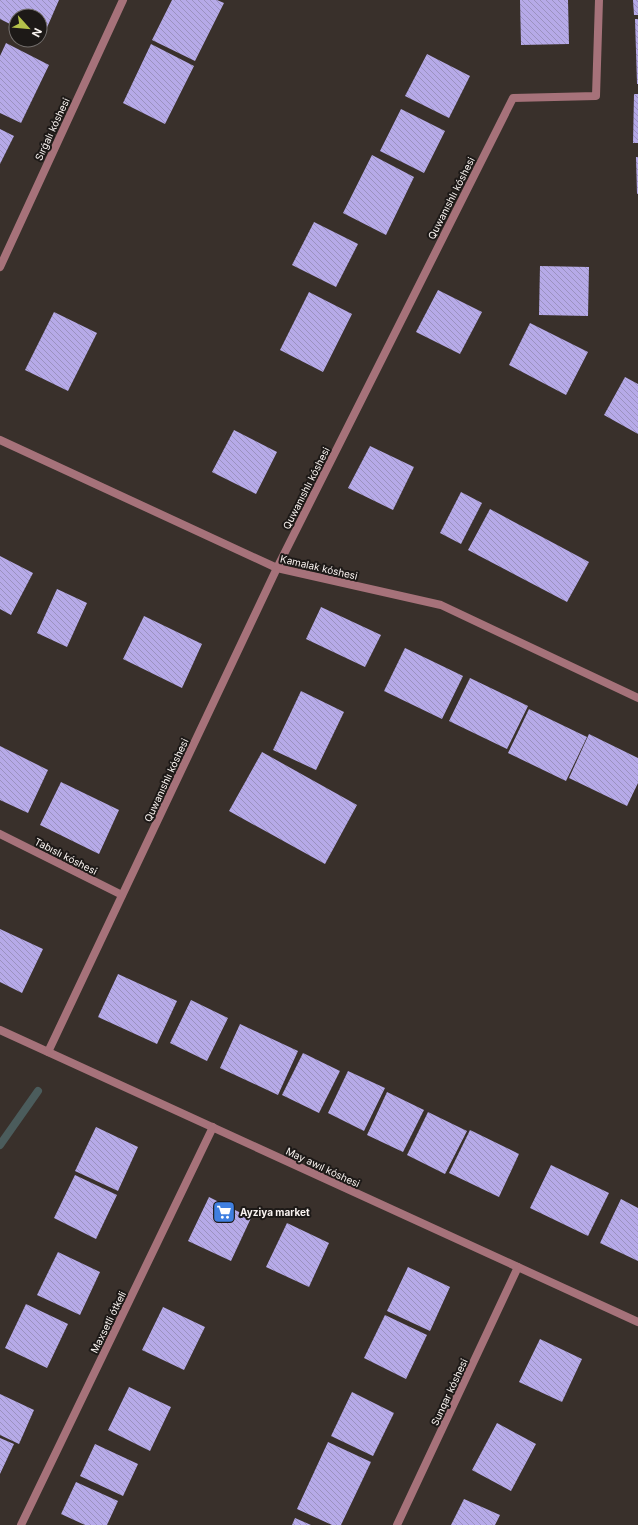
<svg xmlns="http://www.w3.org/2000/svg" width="638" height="1525" viewBox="0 0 638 1525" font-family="Inter,sans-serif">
  <defs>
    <pattern id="building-back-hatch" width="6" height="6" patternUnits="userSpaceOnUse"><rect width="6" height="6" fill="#b6aae8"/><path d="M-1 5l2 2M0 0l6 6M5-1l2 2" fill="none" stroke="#9b92c0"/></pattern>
  </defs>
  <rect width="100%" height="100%" fill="#39302b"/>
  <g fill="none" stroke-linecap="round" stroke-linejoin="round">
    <polyline stroke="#4b5c5c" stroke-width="8" points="0,1145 38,1091"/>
  </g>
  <g fill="url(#building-back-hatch)">
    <polygon points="0,0 59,0 42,39 40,38 40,16 16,16 16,27 0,19"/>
    <polygon points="172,0 217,0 224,3 195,61 152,40"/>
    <polygon points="520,0 568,0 569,44 521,45"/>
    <polygon points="633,0 638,0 638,15 634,15"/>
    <polygon points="635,19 638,19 638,84 637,84"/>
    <polygon points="6,43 49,65 21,123 0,113 0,56"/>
    <polygon points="151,44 194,66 165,124 123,103"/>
    <polygon points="427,54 470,76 449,118 405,96"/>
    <polygon points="634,94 638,94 638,143 633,143"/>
    <polygon points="401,109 445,131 424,173 380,151"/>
    <polygon points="0,129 14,136 0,164"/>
    <polygon points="372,155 414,177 386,235 343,213"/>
    <polygon points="636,157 638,157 638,194 637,194"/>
    <polygon points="314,222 358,244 336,287 292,265"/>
    <polygon points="540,266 589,267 588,316 539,315"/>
    <polygon points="438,290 482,312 460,354 416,332"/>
    <polygon points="309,292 352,314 323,372 280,350"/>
    <polygon points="54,312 97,333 68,391 25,370"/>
    <polygon points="530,323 588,352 566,395 509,365"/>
    <polygon points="625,377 638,384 638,434 604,415"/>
    <polygon points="234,430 277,452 256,494 212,472"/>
    <polygon points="370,446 414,467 393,510 348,488"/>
    <polygon points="461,492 482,503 461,544 440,533"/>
    <polygon points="490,509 589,562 567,602 468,550"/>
    <polygon points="0,556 33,573 11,615 0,609"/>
    <polygon points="57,589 87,603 67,647 37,633"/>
    <polygon points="321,607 381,635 365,667 306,639"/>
    <polygon points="144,616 202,644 182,688 123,659"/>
    <polygon points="405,648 463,676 442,719 384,691"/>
    <polygon points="470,678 528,706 507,749 449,721"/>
    <polygon points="301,691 344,712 316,770 273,750"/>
    <polygon points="529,709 587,737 566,781 508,753"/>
    <polygon points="589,734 638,758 638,783 627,806 569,778"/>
    <polygon points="0,746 48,770 28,813 0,800"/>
    <polygon points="262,752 357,805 325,864 229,811"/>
    <polygon points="61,782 119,810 99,854 40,825"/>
    <polygon points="0,929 43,949 22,993 0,982"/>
    <polygon points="118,974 177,1001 157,1044 98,1017"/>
    <polygon points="191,1000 228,1018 207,1061 170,1043"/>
    <polygon points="240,1024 298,1051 278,1095 220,1068"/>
    <polygon points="303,1053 340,1071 319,1113 282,1095"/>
    <polygon points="348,1071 385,1088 364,1131 328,1113"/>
    <polygon points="387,1092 424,1110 403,1152 367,1135"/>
    <polygon points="428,1112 467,1131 445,1174 407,1155"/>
    <polygon points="96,1127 138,1147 118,1191 75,1171"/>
    <polygon points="470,1130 519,1154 499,1197 449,1173"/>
    <polygon points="551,1165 609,1193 588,1236 530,1208"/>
    <polygon points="75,1175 117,1195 96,1239 54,1218"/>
    <polygon points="209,1197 251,1218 231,1261 188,1241"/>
    <polygon points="621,1199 638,1208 638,1261 600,1243"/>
    <polygon points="287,1223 329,1243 309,1287 266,1267"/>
    <polygon points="58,1252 100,1272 80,1315 37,1295"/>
    <polygon points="408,1267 450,1287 430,1331 387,1311"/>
    <polygon points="26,1304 68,1324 47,1368 5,1348"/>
    <polygon points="163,1307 205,1327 184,1370 142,1350"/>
    <polygon points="385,1315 427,1335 406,1379 364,1358"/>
    <polygon points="540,1339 582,1359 562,1402 519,1382"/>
    <polygon points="129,1387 171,1407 150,1451 108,1430"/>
    <polygon points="352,1392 394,1413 373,1456 331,1436"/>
    <polygon points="0,1394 34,1410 19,1444 0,1435"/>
    <polygon points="497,1423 536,1444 511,1491 472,1470"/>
    <polygon points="0,1438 14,1444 0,1474"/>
    <polygon points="328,1442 371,1462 341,1525 332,1525 297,1509"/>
    <polygon points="95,1444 138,1464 123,1496 80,1476"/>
    <polygon points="76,1482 118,1501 107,1525 85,1525 61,1514"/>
    <polygon points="464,1499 500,1515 495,1525 451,1525"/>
    <polygon points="295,1518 311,1525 292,1525"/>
  </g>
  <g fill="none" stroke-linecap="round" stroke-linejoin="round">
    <g stroke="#a6727a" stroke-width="8">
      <polyline points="0,267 123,0"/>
      <polyline points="0,440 277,568 441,605 638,698"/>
      <polyline points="0,834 122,895"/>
      <polyline points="0,1030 638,1322"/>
      <polyline points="48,1052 277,568 513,98 596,96 599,0"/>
      <polyline points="21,1525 213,1127"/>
      <polyline points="397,1525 518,1267"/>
    </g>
  </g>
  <defs>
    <g id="supermarket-square" transform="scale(1.15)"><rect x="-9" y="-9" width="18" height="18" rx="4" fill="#3f7fe0" stroke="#1d1917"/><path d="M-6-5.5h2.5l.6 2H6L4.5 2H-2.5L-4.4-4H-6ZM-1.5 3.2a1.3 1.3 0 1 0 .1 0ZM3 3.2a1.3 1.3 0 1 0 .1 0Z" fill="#fff"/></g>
  </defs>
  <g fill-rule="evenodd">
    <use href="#supermarket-square" x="224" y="1212"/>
  </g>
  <g text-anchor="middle" stroke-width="4" stroke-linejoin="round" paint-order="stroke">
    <g font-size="10" fill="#f9f3f0" stroke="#1d1917">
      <text transform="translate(52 129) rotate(-65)" y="4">Sırǵalı kóshesi</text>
      <text transform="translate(451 198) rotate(-63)" y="4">Quwanıshlı kóshesi</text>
      <text transform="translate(306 488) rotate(-63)" y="4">Quwanıshlı kóshesi</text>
      <text transform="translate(319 567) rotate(13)" y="4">Kamalak kóshesi</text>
      <text transform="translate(166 780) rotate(-65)" y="4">Quwanıshlı kóshesi</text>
      <text transform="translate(66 856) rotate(27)" y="4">Tabıslı kóshesi</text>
      <text transform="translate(323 1167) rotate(25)" y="4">May awıl kóshesi</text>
      <text transform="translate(108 1322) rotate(-64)" y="4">Maxsetli ótkeli</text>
      <text transform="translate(449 1392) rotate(-65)" y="4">Sunqar kóshesi</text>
    </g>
    <g font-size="10" font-weight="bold" fill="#f9f3f0" stroke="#1d1917" text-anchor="start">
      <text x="240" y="1216">Ayziya market</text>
    </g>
  </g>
  <g transform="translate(28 28) rotate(117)"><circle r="19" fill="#1d1917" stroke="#75706e"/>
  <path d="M0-3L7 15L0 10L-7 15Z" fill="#b5c24a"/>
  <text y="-6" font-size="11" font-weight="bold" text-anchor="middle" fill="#f9f3f0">N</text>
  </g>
</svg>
